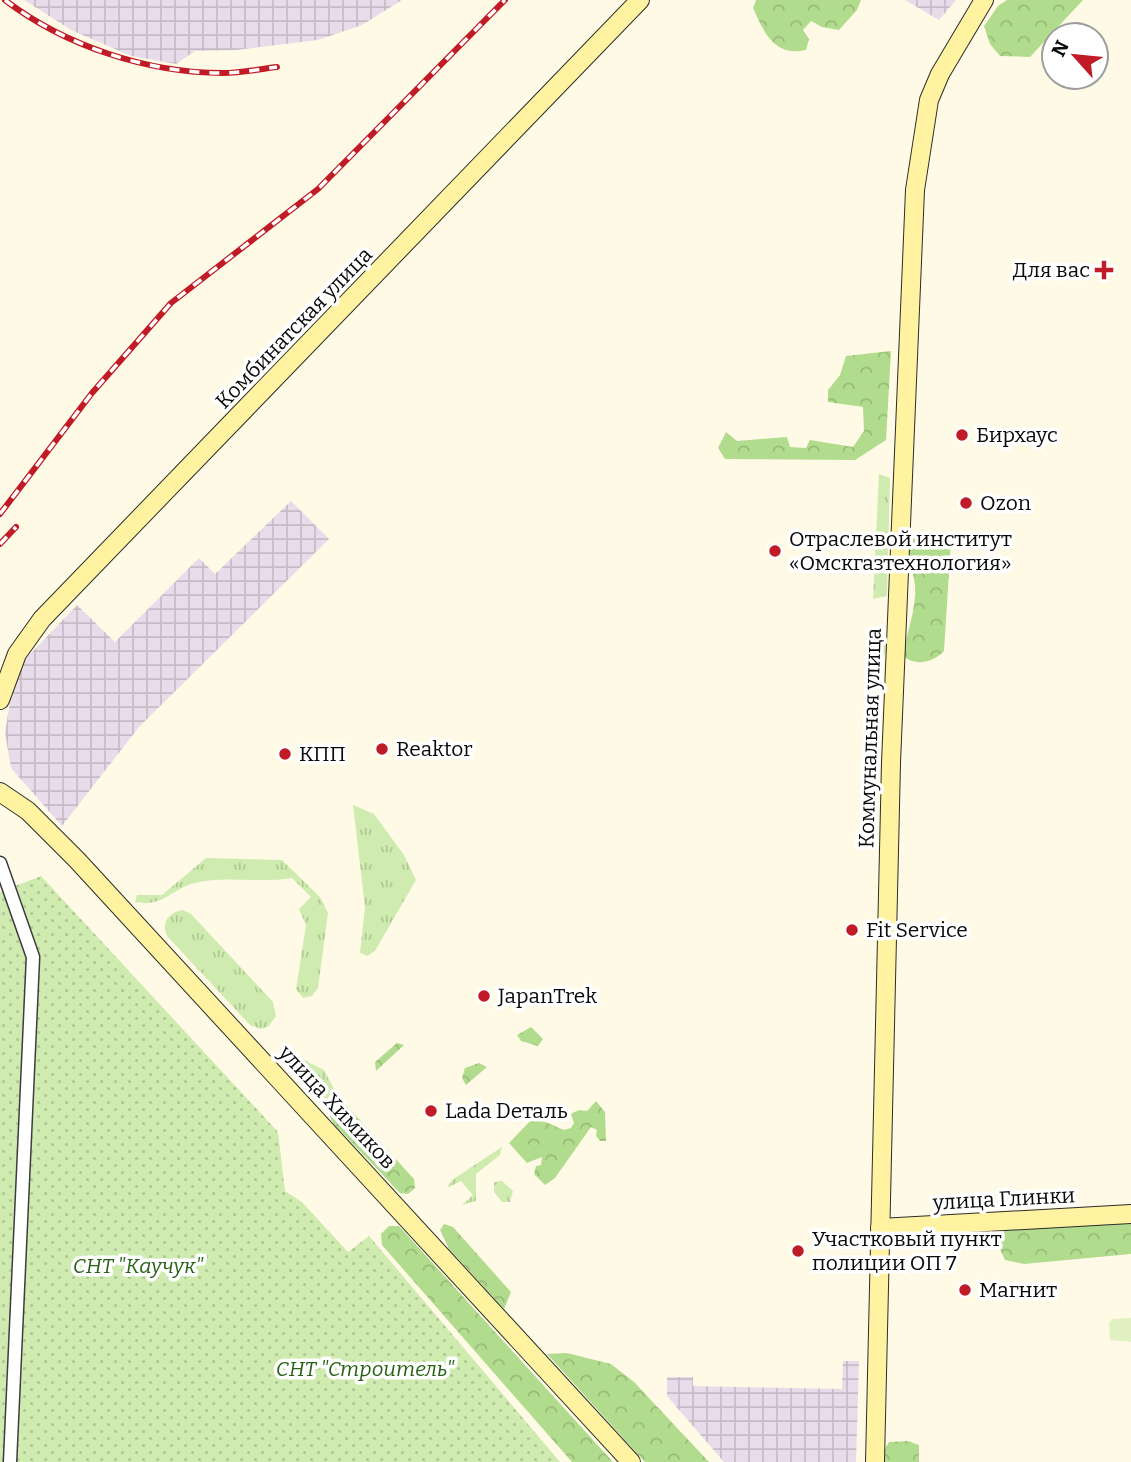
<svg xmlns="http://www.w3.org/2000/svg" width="1131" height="1462" viewBox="0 0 1131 1462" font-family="Bitter,serif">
  <defs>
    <pattern id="industrial-grid" width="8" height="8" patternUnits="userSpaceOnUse" patternTransform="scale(1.75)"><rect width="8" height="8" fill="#e8dcea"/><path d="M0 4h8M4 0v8" fill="none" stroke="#c6bbc7"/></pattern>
    <pattern id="grass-tufts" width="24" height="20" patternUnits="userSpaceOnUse" patternTransform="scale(1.75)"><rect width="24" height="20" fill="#cfebaf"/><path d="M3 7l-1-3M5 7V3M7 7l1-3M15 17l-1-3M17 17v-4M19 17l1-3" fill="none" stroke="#b0c895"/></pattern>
    <pattern id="forest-crowns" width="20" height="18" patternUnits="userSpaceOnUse" patternTransform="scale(1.75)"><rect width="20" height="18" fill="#b2dc8d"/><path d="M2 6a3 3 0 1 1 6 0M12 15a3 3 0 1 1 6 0" fill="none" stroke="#98bb78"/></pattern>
    <pattern id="park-dots" width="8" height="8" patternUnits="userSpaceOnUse" patternTransform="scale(1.75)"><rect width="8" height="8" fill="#cfebaf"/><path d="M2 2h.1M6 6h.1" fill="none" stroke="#b0c895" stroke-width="1.8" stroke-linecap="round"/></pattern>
  </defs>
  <rect width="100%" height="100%" fill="#fffae6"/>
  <g fill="url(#industrial-grid)">
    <polygon points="24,0 402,0 362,25 318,40 236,50 195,51 176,64 131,56 71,30"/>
    <polygon points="905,0 956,0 939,20"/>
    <polygon points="291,501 329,539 139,727 62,826 11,768 5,733 15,670 77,605 115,642 199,558 215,574"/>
    <polygon points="843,1361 859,1361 856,1462 724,1462 667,1396 667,1377 693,1377 693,1386 842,1389"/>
  </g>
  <g fill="url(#grass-tufts)">
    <polygon points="879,474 890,478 887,596 873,599"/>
    <path d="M869,630L888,640C887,657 876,667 875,682H872Z"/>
    <polygon points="353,805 374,814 404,855 416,880 375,951 367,956 360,953 365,907"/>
    <path d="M206,858L282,860L320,897L328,913L318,988L312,996L303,998L296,989L306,925L299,909L311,897L292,878C261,884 225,875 195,883C171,889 162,908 135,902L137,895H162Z"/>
    <path d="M183,910L191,914L273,1002L276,1016L268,1027L260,1029L250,1025L168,937C160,924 168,912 183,910Z"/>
    <path d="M290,1053L324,1070L334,1089L328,1098L317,1101C302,1087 293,1073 290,1053Z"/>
    <polygon points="502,1147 500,1155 476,1174 476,1201 462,1205 473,1195 461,1181 447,1188 452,1180"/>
    <polygon points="502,1181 513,1191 510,1202 502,1202 494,1192 494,1182"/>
  </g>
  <g fill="url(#forest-crowns)">
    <path d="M756,0H861L857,10L839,30L822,27L811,21L803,30L809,39L806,50C775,57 764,33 753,8Z"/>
    <polygon points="1007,0 1083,0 1030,57 1000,56 990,44 984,26 998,6"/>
    <polygon points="891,351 886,440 855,460 725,459 718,448 726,432 737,441 787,437 790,447 806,448 810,440 853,447 864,431 863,407 828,402 828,390 840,375 846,356"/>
    <path d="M914,537L951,540L944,651C934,662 916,667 903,656C906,633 917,609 915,585C913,570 909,556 908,540Z"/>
    <polygon points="531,1027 543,1039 538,1046 521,1041 517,1035"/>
    <polygon points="397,1043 404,1045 376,1071 375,1062"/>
    <polygon points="479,1063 487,1067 466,1085 462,1078 465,1068"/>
    <polygon points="596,1101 605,1112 606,1141 600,1141 596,1136 597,1130 591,1127 555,1178 545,1185 534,1174 536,1166 541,1165 542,1157 527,1163 509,1143 534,1117 564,1130 571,1128 574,1123 571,1114 579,1110 587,1111"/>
    <polygon points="340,1102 347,1106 414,1179 415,1188 408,1194 400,1193 333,1123 330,1116"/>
    <polygon points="1131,1221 1131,1254 1024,1264 1005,1260 999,1247 1005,1229"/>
    <polygon points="444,1224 453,1227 511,1292 504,1309 449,1249 440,1230"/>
    <polygon points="389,1226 399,1226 613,1462 572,1462 382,1245 381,1234"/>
    <polygon points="567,1353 611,1364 634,1382 709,1462 645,1462 547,1354"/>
    <polygon points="908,1441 919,1445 919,1462 884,1462 884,1450 889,1442"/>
  </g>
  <polygon fill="url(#park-dots)" points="41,876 278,1132 285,1191 302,1202 348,1252 369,1236 560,1462 0,1462 0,892"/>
  <polygon fill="#e1f1c1" points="1131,1318 1131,1342 1110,1340 1109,1323 1112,1319"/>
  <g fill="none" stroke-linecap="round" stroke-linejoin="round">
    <g stroke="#3d3d3d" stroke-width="15">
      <polyline id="street" points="0,863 33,957 10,1462"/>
    </g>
    <g stroke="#2c2c2c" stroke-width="20">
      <g id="secondary">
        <polyline points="0,700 17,654 42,619 640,0"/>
        <polyline points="0,792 28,811 77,860 631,1462"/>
        <polyline points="880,1228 1131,1214"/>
        <polyline points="875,1462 891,763 915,190 929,100 940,74 984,0"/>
      </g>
    </g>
    <use href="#street" stroke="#fff" stroke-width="12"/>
    <use href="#secondary" stroke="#fff3a1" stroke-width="18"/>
    <g stroke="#c01b26" stroke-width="6">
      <g id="rail">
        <path d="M5,0C65,46 148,73 223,73C241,73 260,69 277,67"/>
        <polyline points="0,514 92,393 171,303 318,189 505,0"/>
        <polyline points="0,544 16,527"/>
      </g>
    </g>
    <use href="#rail" stroke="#fff" stroke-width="3.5" stroke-dasharray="10" stroke-linecap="butt"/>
  </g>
  <g fill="#c01b26" stroke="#fff" stroke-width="2.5">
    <path d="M1100.5 259.5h7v7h7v7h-7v7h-7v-7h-7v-7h7z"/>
    <circle cx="962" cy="435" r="7"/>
    <circle cx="966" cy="503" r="7"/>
    <circle cx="775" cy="551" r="7"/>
    <circle cx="382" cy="749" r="7"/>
    <circle cx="285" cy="754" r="7"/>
    <circle cx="852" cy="930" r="7"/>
    <circle cx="484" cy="996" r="7"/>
    <circle cx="431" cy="1111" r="7"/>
    <circle cx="798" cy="1251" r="7"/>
    <circle cx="965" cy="1290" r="7"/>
  </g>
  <g text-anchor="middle" stroke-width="7" stroke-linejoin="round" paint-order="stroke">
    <g font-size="21" fill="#0a0a0a" stroke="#fff" text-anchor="start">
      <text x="1090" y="277" text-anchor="end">Для вас</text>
      <text x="976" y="442">Бирхаус</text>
      <text x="980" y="510">Ozon</text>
      <text x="789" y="546">Отраслевой институт<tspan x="789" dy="24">«Омскгазтехнология»</tspan></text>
      <text x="396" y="756">Reaktor</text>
      <text x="299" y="761">КПП</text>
      <text x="866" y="937">Fit Service</text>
      <text x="498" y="1003">JapanTrek</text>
      <text x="445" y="1118">Lada Dеталь</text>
      <text x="812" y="1246">Участковый пункт<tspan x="812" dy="24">полиции ОП 7</tspan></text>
      <text x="979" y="1297">Магнит</text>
    </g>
    <g font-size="21" fill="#0a0a0a" stroke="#fff">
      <text transform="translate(294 328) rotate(-46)" y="7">Комбинатская улица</text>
      <text transform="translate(870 738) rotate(-88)" y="7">Коммунальная улица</text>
      <text transform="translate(337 1107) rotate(47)" y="7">улица Химиков</text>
      <text transform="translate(1004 1199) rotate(-3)" y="7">улица Глинки</text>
    </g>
    <g font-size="21" font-style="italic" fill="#296318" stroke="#fff">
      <text x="138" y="1273">СНТ "Каучук"</text>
      <text x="365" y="1376">СНТ "Строитель"</text>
    </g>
  </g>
  <g transform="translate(1075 56) rotate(297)"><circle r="33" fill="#ffffff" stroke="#9d9d9d" stroke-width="2"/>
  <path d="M0-5L12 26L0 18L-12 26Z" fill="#c01b26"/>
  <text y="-10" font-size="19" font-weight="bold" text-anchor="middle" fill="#0a0a0a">N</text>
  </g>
</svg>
